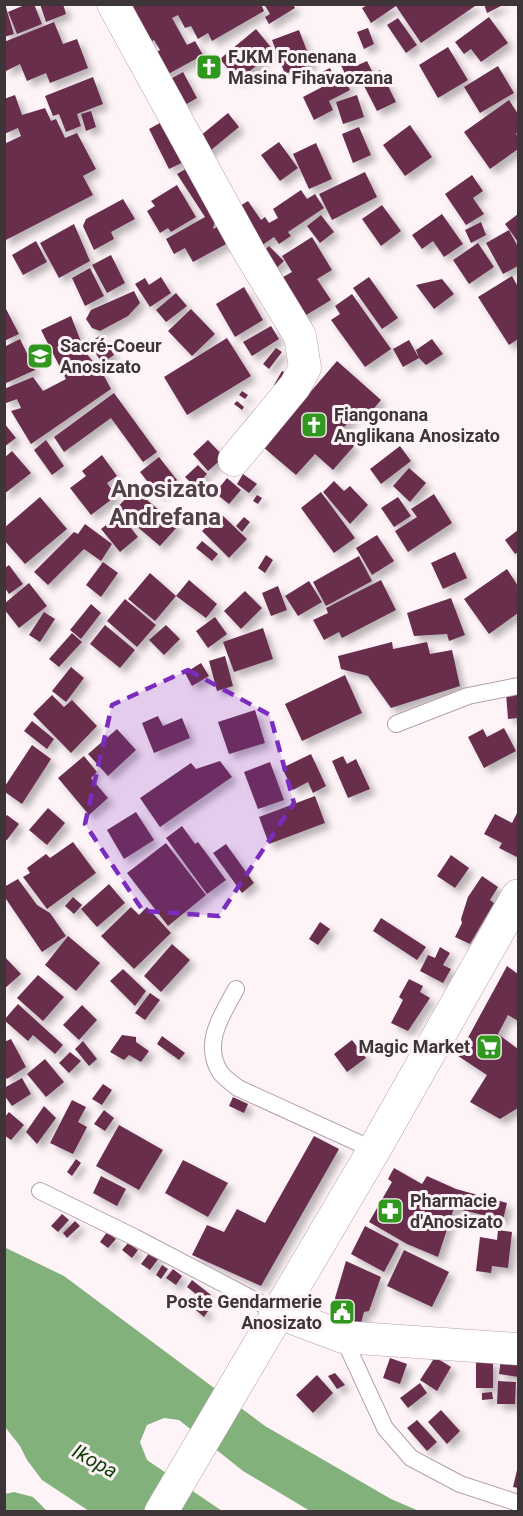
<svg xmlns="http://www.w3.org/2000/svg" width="523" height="1516" viewBox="0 0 523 1516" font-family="Roboto,sans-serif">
  <defs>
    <filter id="shadow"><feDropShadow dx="5.5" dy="5.5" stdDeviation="3" flood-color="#0004"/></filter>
  </defs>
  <rect width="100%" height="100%" fill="#fef4f8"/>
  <g fill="#82b17b">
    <polygon points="4,1247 64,1276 265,1426 391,1499 419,1511 310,1511 243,1471 179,1420 164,1418 147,1425 140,1442 147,1460 222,1511 89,1511 42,1480 27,1460 20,1446 5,1427"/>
    <polygon points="14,1492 33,1497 47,1511 5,1511 5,1494"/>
  </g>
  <g fill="#682e4c" filter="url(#shadow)">
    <polygon points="5,4 14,34 4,37 4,4"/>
    <polygon points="27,4 34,4 42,24 17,34 8,12"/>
    <polygon points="40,4 63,4 66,14 46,22"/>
    <polygon points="127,4 261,4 264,11 212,41 208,33 198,39 191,26 185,28 178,15 172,18 187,45 195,41 203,55 161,78 149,57 160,50 154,40 149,43"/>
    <polygon points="264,4 293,4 295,8 269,24 265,17 270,14"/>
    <polygon points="369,4 478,4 421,43 396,6 371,23 362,8"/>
    <polygon points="484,4 505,4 487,13"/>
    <polygon points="489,17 508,43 481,62 471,49 464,54 455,42"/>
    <polygon points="398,18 417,45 406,53 387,25"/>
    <polygon points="54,22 63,44 77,39 88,68 50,83 46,73 27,81 20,64 6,71 4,42"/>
    <polygon points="368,28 374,44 364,49 357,32"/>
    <polygon points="256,29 274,51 238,81 220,59"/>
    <polygon points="299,30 312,64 285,74 272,40"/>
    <polygon points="448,47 468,80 438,98 419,65"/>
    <polygon points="351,55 356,66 367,61 372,71 349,82 339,61"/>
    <polygon points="498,66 514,93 480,113 464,87"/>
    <polygon points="330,68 335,78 342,75 350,90 329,101 333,110 314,120 303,97 324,86 318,74"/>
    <polygon points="380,70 396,102 377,111 361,80"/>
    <polygon points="183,72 197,98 178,109 163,83"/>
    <polygon points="93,77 103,104 77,114 81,126 66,132 59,114 53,116 45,96"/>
    <polygon points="15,95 22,115 45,108 51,121 56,119 65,138 77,133 96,169 83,176 93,195 4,241 4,144 21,136 18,128 4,134 4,99"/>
    <polygon points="357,95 364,117 343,124 336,102"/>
    <polygon points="509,100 518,114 518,132 516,134 518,137 518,149 490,169 464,132"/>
    <polygon points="91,111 96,127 86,131 81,114"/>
    <polygon points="228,113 239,127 205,155 194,141"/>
    <polygon points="169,118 190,159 169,169 149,129"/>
    <polygon points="410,125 432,157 405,176 383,145"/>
    <polygon points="359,127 371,155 353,163 342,134"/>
    <polygon points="279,142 298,168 280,181 261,155"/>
    <polygon points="316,143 332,179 309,189 293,154"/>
    <polygon points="194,164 218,209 213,229 219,226 228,243 193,262 185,248 174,254 166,239 205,217 177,174"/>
    <polygon points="365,172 377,197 332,220 319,194"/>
    <polygon points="472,175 483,191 473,198 484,214 466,225 445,194"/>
    <polygon points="177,185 196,217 171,232 168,228 160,233 147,211 155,206 151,201"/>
    <polygon points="301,190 307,199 315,194 324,208 288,232 291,236 279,244 274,237 258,248 233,210 248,201 261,220 265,217 269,223 278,218 273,209"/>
    <polygon points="123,199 135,219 111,232 114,239 94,250 83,226 86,219"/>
    <polygon points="382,205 401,231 381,246 362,219"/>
    <polygon points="442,214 463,244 444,257 433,241 422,249 412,235"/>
    <polygon points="518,214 518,242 505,224"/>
    <polygon points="321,215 334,232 320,243 307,226"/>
    <polygon points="481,222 486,235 471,243 465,230"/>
    <polygon points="74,224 90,261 59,278 40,243"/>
    <polygon points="509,230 518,247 518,266 503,274 486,243"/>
    <polygon points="312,237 332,270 317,279 331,300 298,320 274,282 292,272 282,256"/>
    <polygon points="36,241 47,262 23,275 12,255"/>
    <polygon points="478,243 494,267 469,284 453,260"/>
    <polygon points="269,246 284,261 268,276 254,260"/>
    <polygon points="111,255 125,283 107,293 92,265"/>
    <polygon points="90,268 104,296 85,306 72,278"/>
    <polygon points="512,276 518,287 518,339 509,345 478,297"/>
    <polygon points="161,277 171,293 150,307 135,284 145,278 149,285"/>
    <polygon points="369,277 398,318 382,329 353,288"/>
    <polygon points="442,279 454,294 434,309 416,285"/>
    <polygon points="244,287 263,320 235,337 216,304"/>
    <polygon points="134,291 140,303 128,316 100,331 92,328 86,319 91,310"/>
    <polygon points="176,293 187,306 166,322 156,310"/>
    <polygon points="352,294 391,349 365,367 331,320 340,314 335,306"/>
    <polygon points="4,305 19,334 4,341"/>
    <polygon points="191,309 215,334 192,356 168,331"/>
    <polygon points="71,316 85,352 102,372 111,389 31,444 11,411 21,408 17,399 6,403 4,389 33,377 43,391 66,379 41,330"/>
    <polygon points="271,326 279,339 252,356 243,342"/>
    <polygon points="101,335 114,355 102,363 89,343"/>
    <polygon points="227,338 251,376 187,415 164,377"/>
    <polygon points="20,339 35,370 4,384 4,347"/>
    <polygon points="432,339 443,354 426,365 419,358 403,367 393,349 409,340 419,358 416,350"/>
    <polygon points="276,348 282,352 269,369 263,364"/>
    <polygon points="337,361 381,400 366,418 358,411 339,433 354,446 333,470 315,454 296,475 263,447"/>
    <polygon points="282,371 288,374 280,388 274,385"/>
    <polygon points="242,391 248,395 245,399 239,395"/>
    <polygon points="114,393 157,452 143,462 111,418 64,452 54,437"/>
    <polygon points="237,401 244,407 242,410 234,404"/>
    <polygon points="4,423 16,438 4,447"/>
    <polygon points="46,440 64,466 52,475 34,450"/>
    <polygon points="208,440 224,457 208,471 193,454"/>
    <polygon points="400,446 411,461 381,484 370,469"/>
    <polygon points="12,451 31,473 4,494 4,458"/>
    <polygon points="102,455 117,476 107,483 116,496 91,515 70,488 86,476 82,471"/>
    <polygon points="159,457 177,480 158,495 140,472"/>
    <polygon points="198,465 207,474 195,487 185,477"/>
    <polygon points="409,468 426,483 410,502 393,486"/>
    <polygon points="243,474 257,484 249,493 237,484"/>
    <polygon points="227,478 241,490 229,504 215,493"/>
    <polygon points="334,481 344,491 350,486 368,505 350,524 323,492"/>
    <polygon points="134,489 178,526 160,546 116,509"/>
    <polygon points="321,492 355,538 334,553 301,508"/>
    <polygon points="434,494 452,523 408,552 395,531 417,517 411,509"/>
    <polygon points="257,495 262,498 258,504 253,501"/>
    <polygon points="40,497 67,529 25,564 4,540 4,528"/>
    <polygon points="398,497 411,516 394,527 381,508"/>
    <polygon points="220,513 247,539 229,558 202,531"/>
    <polygon points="120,514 138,537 120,552 101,529"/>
    <polygon points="244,517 250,522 242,532 236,526"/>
    <polygon points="85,524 112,544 101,561 84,549 48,585 34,572 74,532 78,534"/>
    <polygon points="518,530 518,552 515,554 505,540"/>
    <polygon points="377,535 394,561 372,575 356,548"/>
    <polygon points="202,541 218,554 212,561 196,548"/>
    <polygon points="455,552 467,578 443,589 431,563"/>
    <polygon points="266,555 273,560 265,573 258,568"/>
    <polygon points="359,556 372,581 326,606 313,582"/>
    <polygon points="103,562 118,573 101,597 86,585"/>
    <polygon points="9,565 23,584 9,594 5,588 5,568"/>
    <polygon points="507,569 518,586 518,613 489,634 464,599"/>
    <polygon points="150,573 176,596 189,580 217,604 206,618 176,596 155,621 128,599"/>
    <polygon points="381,580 396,610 342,638 339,632 324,640 313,620 328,613 326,608"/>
    <polygon points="309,581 322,602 298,616 285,596"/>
    <polygon points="29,583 47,606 19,628 4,609 4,604"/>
    <polygon points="278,586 287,610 271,616 262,593"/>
    <polygon points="245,591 262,608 241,629 224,611"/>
    <polygon points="451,598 465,635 449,641 447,634 414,636 407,613"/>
    <polygon points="125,599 156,625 137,647 107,621"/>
    <polygon points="91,604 101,613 81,639 70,630"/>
    <polygon points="44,612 55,619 40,642 29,635"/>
    <polygon points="215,617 227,634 208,648 196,631"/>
    <polygon points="105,625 135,650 120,668 90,644"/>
    <polygon points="166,625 180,639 164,655 149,640"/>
    <polygon points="263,628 273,659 234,672 223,642"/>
    <polygon points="72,633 82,642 59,667 49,659"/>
    <polygon points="392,642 393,649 427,642 430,654 452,650 460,686 391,708 368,676 341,669 338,656"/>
    <polygon points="225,656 233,686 217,691 209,661"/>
    <polygon points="201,663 209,676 192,686 185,673"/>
    <polygon points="71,667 84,678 66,702 52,691"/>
    <polygon points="345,675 362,713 302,741 285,704"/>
    <polygon points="518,692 518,718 508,719 506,693"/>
    <polygon points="52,695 64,707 72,700 97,726 71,753 33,714"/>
    <polygon points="255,710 265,743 229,754 218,722"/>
    <polygon points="158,716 163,726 182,718 190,738 154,753 142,723"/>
    <polygon points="32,721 54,739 47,749 24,731"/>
    <polygon points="504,728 516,751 484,768 468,737 483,729 487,737"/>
    <polygon points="117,729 136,750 108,776 88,754"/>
    <polygon points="32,745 51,759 22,804 5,792 5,786"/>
    <polygon points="311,754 326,786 313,793 308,782 293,790 282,768"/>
    <polygon points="84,756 97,772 91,778 108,798 89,815 58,778"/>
    <polygon points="343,756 347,764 356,759 370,789 348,798 332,761"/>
    <polygon points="220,761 232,777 160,827 140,798 191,763 196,769"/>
    <polygon points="270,762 284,800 258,809 244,772"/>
    <polygon points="315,796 325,823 269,844 259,817"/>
    <polygon points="48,808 65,823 47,845 29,830"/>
    <polygon points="518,811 518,855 517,857 499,848 502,843 484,834 495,814 512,823"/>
    <polygon points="136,812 154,840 124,859 107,830"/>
    <polygon points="7,815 19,824 7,840 4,839 4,818"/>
    <polygon points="182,826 195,844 198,842 226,880 207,894 166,838"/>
    <polygon points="73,842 96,873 47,909 23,877 30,873 27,868 46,854 50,858"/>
    <polygon points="166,843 206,895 168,926 127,873"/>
    <polygon points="226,844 254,883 242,893 213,853"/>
    <polygon points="451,855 469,868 455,888 437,876"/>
    <polygon points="482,876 498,887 490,900 494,903 470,944 455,937 462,923 461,919 468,897"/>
    <polygon points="18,879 37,905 50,913 66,936 42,952 4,896 4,887"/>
    <polygon points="109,884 125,903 97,927 81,909"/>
    <polygon points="73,897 82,905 74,914 65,906"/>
    <polygon points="131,907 139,915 147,907 171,933 134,969 101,936"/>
    <polygon points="381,918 426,947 417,960 373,931"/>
    <polygon points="320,922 330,929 318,945 309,939"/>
    <polygon points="68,936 100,963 76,991 45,965"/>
    <polygon points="172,944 190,960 161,992 144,976"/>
    <polygon points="440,947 450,953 443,965 451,969 443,983 420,971 428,955 435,958"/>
    <polygon points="4,956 21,974 4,989"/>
    <polygon points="507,966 518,974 518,1021 508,1015 498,1034 518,1049 518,1108 500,1119 470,1102 487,1075 458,1056"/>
    <polygon points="123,969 146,991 135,1006 110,981"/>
    <polygon points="38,975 64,997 43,1021 17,998"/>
    <polygon points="409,979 423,986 420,992 430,998 408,1031 391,1023 403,1000 399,997"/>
    <polygon points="150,993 160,1000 145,1020 135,1013"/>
    <polygon points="18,1004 63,1045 55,1054 33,1035 28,1041 4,1020"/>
    <polygon points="82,1005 97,1020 79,1040 63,1025"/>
    <polygon points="122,1035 136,1037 136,1042 149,1051 141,1062 129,1055 124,1060 110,1052"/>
    <polygon points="162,1036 185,1053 179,1060 157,1044"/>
    <polygon points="11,1039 26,1067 7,1079 4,1075 4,1042"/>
    <polygon points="352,1040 366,1058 347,1072 334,1054"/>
    <polygon points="83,1041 97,1059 89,1066 75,1049"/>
    <polygon points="70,1052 81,1061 69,1073 59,1063"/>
    <polygon points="45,1059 64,1082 46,1097 27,1074"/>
    <polygon points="22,1078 31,1094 12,1106 4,1095 4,1088"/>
    <polygon points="103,1084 112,1090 102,1105 92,1099"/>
    <polygon points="233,1097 248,1104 244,1113 229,1106"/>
    <polygon points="72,1100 86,1107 78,1122 87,1127 73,1154 50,1143"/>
    <polygon points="44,1106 56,1118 37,1144 26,1132"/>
    <polygon points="104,1110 114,1118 105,1131 94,1124"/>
    <polygon points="9,1112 24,1125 11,1140 4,1135 4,1118"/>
    <polygon points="119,1125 163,1150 139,1190 96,1166"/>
    <polygon points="314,1136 339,1149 261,1286 192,1255 207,1225 224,1232 237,1209 265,1223"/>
    <polygon points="76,1159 81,1163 72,1176 67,1172"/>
    <polygon points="183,1160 228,1183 208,1217 165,1193"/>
    <polygon points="394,1168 422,1184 427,1176 456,1189 507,1203 503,1220 454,1208 438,1257 407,1244 369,1222 392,1182 388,1179"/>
    <polygon points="101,1176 126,1189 117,1206 93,1193"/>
    <polygon points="62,1214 69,1220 58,1232 51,1226"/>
    <polygon points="75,1221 80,1226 67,1238 63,1233"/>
    <polygon points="365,1226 399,1244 384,1272 351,1254"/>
    <polygon points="498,1230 512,1232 508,1268 492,1266 491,1273 476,1271 480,1237 497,1240"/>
    <polygon points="107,1232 116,1239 108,1248 100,1242"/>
    <polygon points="128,1243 138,1250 132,1258 122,1250"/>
    <polygon points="404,1250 449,1272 432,1307 387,1286"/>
    <polygon points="150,1252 159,1258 150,1270 141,1264"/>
    <polygon points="346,1261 381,1277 369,1311 364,1312 360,1327 346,1325 339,1315 335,1298"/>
    <polygon points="162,1265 168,1269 161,1279 156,1275"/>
    <polygon points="173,1269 182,1276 176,1285 166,1278"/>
    <polygon points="192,1280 211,1295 206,1302 187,1287"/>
    <polygon points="195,1300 208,1311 204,1317 190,1305"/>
    <polygon points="435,1357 451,1367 437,1391 420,1380"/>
    <polygon points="390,1358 407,1364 400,1384 383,1378"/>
    <polygon points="501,1358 518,1361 518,1377 499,1374"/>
    <rect x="476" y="1361" width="17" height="27"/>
    <polygon points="335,1373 345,1385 337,1389 328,1376"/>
    <polygon points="317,1375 333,1393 313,1413 296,1395"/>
    <polygon points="498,1381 516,1382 515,1404 497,1404"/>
    <polygon points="420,1383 427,1393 408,1408 400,1398"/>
    <polygon points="492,1392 493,1399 482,1400 482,1393"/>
    <polygon points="441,1410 460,1431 447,1444 428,1422"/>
    <polygon points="417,1420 437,1442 427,1451 407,1428"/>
    <polygon points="518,1466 518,1488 513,1487"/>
  </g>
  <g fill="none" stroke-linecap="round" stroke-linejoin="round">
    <g stroke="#b5a0a9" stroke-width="18">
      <g id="service">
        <polyline points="396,724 468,696 518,686"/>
        <path d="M236,989C222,1015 202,1043 220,1072C224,1078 232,1083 238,1088L374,1150"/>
        <polyline points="40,1191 136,1238 279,1313"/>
        <polyline points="343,1337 385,1428 411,1458 460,1484 518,1503"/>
      </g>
    </g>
    <g stroke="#b5a0a9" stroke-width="33">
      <g id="minor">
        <polyline points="113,4 249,252 300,336 305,368 295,386 234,460"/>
        <polyline points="279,1313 343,1337 518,1349"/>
      </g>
    </g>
    <g stroke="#b5a0a9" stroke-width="34">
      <polyline id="secondary" points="161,1512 374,1150 518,896"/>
    </g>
    <use href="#service" stroke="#fff" stroke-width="16"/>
    <use href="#minor" stroke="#fff" stroke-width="32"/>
    <use href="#secondary" stroke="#fff" stroke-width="33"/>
  </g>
  <path fill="#7b2cbf" fill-opacity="0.2" stroke="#7b2cbf" stroke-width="4.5" stroke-dasharray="12 8" stroke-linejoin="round" d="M188,670L270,715L294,803L219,916L143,911L85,824L112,705Z"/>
  <defs>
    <g id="church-square" transform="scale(1.35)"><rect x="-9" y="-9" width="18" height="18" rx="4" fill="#31981f" stroke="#fef4f8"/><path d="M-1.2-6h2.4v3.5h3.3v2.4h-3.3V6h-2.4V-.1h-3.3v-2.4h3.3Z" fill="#fff"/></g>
    <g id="school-square" transform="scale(1.35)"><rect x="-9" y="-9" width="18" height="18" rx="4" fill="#31981f" stroke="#fef4f8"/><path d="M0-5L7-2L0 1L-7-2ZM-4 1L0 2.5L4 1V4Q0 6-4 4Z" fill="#fff"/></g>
    <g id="supermarket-square" transform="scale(1.35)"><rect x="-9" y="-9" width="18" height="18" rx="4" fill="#31981f" stroke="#fef4f8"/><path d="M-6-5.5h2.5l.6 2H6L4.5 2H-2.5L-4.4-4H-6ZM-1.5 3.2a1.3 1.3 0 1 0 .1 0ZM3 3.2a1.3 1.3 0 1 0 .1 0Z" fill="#fff"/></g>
    <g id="pharmacy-square" transform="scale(1.35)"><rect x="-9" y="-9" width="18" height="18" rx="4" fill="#31981f" stroke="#fef4f8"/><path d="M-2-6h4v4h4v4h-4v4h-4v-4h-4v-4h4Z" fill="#fff"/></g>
    <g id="civic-square" transform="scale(1.35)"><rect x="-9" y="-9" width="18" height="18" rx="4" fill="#31981f" stroke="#fef4f8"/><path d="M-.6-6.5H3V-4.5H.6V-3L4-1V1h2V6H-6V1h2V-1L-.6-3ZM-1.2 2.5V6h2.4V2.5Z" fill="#fff"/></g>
  </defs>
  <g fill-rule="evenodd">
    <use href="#church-square" x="209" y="67"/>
    <use href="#school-square" x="40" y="356"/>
    <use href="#church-square" x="314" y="425"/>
    <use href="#supermarket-square" x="489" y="1047"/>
    <use href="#pharmacy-square" x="390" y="1211"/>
    <use href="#civic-square" x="342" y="1312"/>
  </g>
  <g text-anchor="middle" stroke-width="6" stroke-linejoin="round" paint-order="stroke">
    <g font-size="18" font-weight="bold" fill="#3e3539" stroke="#fef4f8" text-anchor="start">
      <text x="228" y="63">FJKM Fonenana<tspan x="228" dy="21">Masina Fihavaozana</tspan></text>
      <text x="60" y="352">Sacré-Coeur<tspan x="60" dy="21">Anosizato</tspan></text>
      <text x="334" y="421">Fiangonana<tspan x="334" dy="21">Anglikana Anosizato</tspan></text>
      <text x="470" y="1053" text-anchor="end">Magic Market</text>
      <text x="410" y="1207">Pharmacie<tspan x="410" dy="21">d'Anosizato</tspan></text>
      <text x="322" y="1308" text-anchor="end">Poste Gendarmerie<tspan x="322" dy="21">Anosizato</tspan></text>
    </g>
    <g font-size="20" font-style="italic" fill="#0d3d05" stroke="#fef4f8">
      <text transform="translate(95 1461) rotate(29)" y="7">Ikopa</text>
    </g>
    <g font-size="24" font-weight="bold" fill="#534149" stroke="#fef4f8">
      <text x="165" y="497">Anosizato<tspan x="165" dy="28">Andrefana</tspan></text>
    </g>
  </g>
  <rect width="523" height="1516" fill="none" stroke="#3e3539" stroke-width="12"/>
</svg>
